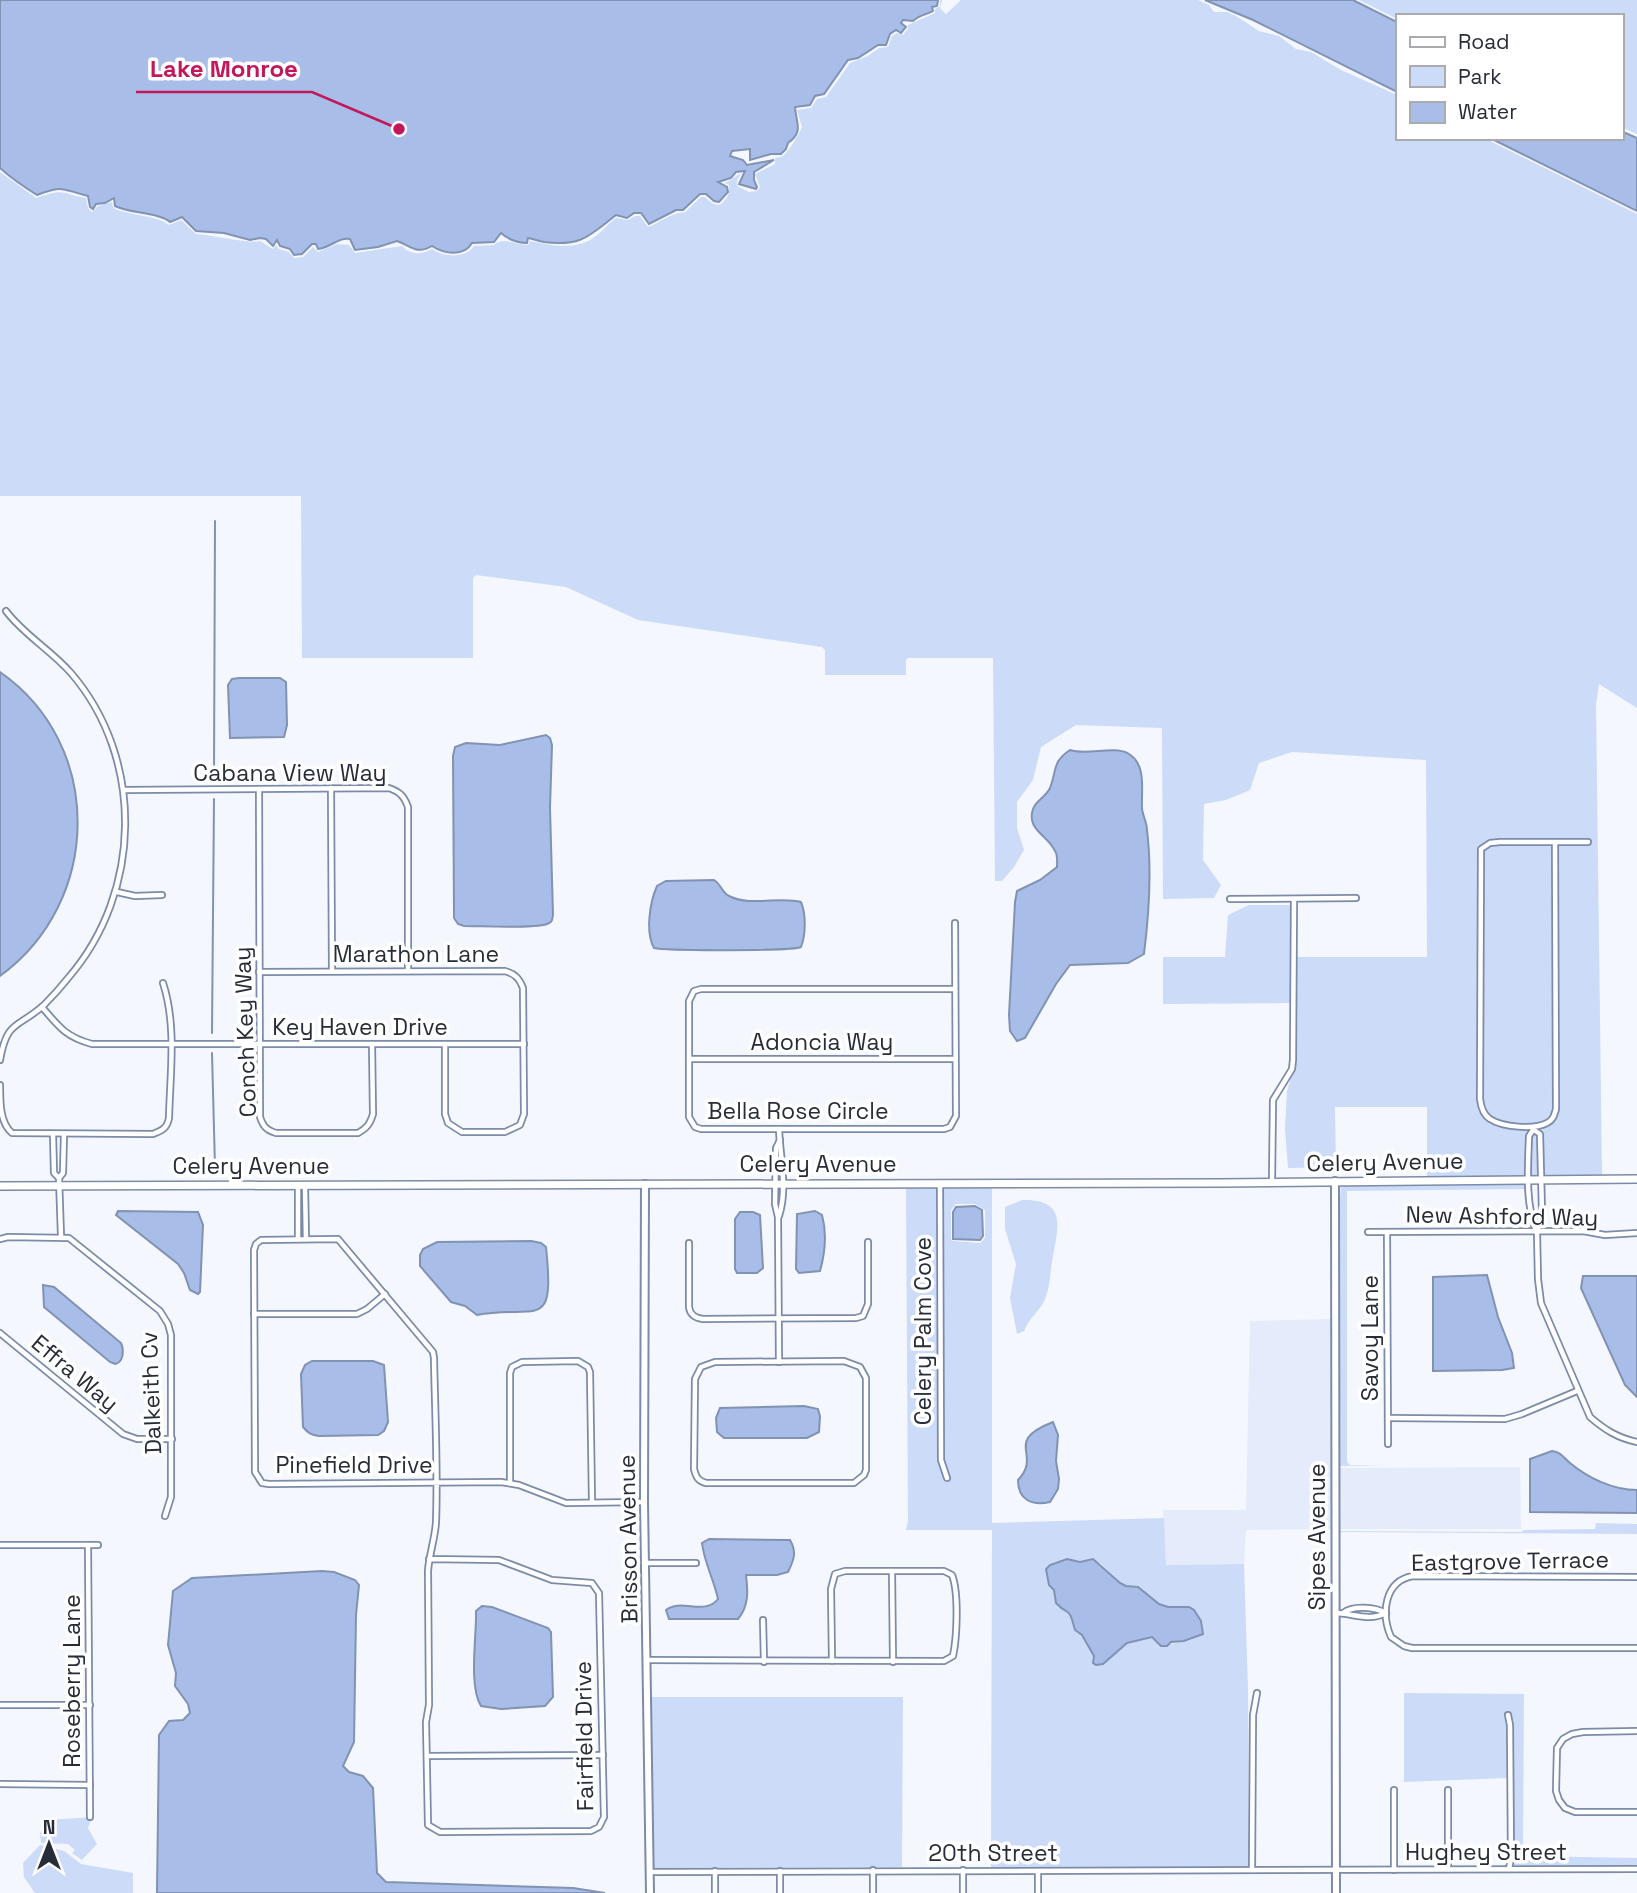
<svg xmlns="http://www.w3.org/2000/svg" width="1637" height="1893" viewBox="0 0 1637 1893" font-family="'Space Grotesk',sans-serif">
  <rect width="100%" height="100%" fill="#f4f7fd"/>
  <g fill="#e4ebfb">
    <polygon points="1332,1319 1332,1529 1246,1530 1244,1564 1166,1565 1163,1510 1246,1510 1250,1321"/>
    <polygon points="1520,1467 1521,1529 1339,1529 1340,1468"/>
  </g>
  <g fill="#cbdbf8" fill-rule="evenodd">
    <path d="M940,0H942L940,8L946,14L961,0H1198L1209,5L1214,12H1227L1236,16L1259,31L1279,36L1296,49L1311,52L1341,70L1397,95V138H1484L1637,214V708L1599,684L1596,705L1602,1176L1427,1177V1107H1335L1336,1167L1288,1168L1285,1129L1287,1091L1296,1060L1297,957H1427L1426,760L1292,752L1259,763L1250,790L1226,800L1204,804L1203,860L1221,885L1214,898L1163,899L1162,728L1076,725L1041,747L1033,780L1017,802V828L1024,850L1014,867L1002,881H995L993,658H908L906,660V675H825V650L822,647L638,620L566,587L476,575L473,578V658H302L301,496H0V172L36,198C66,188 59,193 86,198L88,208L92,212L98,206L112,202L113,208C126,215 160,216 169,225L181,220L196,234C211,235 250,244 260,241L273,249L276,245L279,249L289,252L294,258L303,257L313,247L318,252L337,244L349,245L355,253L402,246C410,255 422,255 432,249C444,257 465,259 474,246L494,245C503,236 516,245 528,245L530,241C549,245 572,250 590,240C599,235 608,224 616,218L628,220L635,216H640L648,227C661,222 671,213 685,212L701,197H705L713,204L720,205C727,198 730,196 729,185L724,183C732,181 735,175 741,174L737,180V186L749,192L757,191L760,187L755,174L775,164V158L769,159C772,158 777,158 781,157C788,154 799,134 802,127L797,110L811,108L817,99L826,97L850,63L868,56L879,48L888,47L892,36L897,33L903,35L908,29V25L935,13V9L940,6Z"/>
    <polygon points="1359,0 1637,0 1637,134 1621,127 1621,16 1397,16 1397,19"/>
    <polygon points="1249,905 1291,905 1291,1003 1163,1004 1163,957 1225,957 1228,915"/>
    <polygon points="1531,1183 1527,1189 1347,1191 1347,1462 1350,1465 1390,1465 1340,1466 1338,1468 1338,1238 1341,1184"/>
    <path d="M906,1186H937L938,1460L945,1482L951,1480L944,1459L943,1186H992V1523L1164,1518L1166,1565L1244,1564L1248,1689L1249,1867H991L992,1530H906L908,1521ZM975,1204L985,1210V1238L980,1243L953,1241L951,1239V1210L956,1204ZM1067,1559L1100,1563L1120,1583L1126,1586L1138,1587L1163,1606L1189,1607L1194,1610L1201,1621L1203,1634L1191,1640L1161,1646L1152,1637L1127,1643L1109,1660H1093L1095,1656L1074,1625L1073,1617L1067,1609L1056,1603L1054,1590L1049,1585V1578L1058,1562Z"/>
    <path d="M1022,1200C1070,1199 1057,1230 1052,1262C1050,1274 1050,1287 1045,1299C1041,1310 1030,1316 1024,1331L1017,1334L1010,1298L1016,1264L1005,1229V1207Z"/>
    <polygon points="1596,1523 1637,1524 1637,1534 1341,1532 1340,1535 1339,1604 1338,1531 1521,1532 1524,1530 1595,1529"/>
    <polygon points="1404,1693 1524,1694 1523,1856 1637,1858 1637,1866 1512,1865 1513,1726 1510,1711 1504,1713 1507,1725 1507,1778 1404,1782"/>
    <polygon points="650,1697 903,1697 902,1867 652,1868"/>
    <polygon points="92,1817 88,1828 97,1844 82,1860 72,1853 75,1850 68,1844 41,1843 40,1833 49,1820"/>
    <polygon points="40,1845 64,1851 81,1864 133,1873 133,1893 35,1893 24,1877 23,1863"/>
  </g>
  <g fill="#a8bee8" stroke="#8192b3" stroke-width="2">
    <path d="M0,0H938L937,6L932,7L933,11C926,15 919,15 913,21L903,20L901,23L906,27L901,33L896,30L890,34L886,45H878L858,58L848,60L824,94L815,96L810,105L795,107C796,123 804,132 788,143L786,149L781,154H771L750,160V149L732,151L730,156L743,160L747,165L774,160L754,172V180L757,187L756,189L739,184L745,171L736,172L731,178L718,182L727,187L728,192L719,202L714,201L706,194H700L683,210H676L649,224L641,213H634L627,218L616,215C589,236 581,247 544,242C538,241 534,239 528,238L527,243C516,243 509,240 501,233L494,242L472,243C464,257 444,254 432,246C416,255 411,246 397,241L378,247L355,250L350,239C338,237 330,248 318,249L316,244H312L302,254L294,255L290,249L280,246L277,240L273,246L266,239L260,238L250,240L224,233L196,231L182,217L170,222C161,213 128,213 115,206L114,198L105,203L96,204L93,209L90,207L88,196C63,190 64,184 37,195C24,187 11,178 0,168Z"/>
    <polygon points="1205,0 1353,0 1397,22 1397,92 1253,20"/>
    <polygon points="1621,131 1637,138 1637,211 1490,138 1621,138"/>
    <path d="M0,672C105,745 102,902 0,976Z"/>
    <polygon points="239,678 280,678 286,682 287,725 284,737 230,738 228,685 232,679"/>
    <path d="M546,735L550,738L552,745L550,808L553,915C552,921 552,922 547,924C533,929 482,926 464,926L458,924L454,918V910L453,756L455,747L466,743L500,745Z"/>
    <path d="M1070,750C1087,756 1115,745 1129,754C1147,765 1141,791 1142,809C1143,816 1147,823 1147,830C1152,870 1149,914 1144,954L1128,963L1070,965L1056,984L1025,1038L1017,1041L1010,1031L1009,1015L1015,902L1017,891L1040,880L1057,867C1057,862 1058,855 1055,851C1048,835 1026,830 1033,809C1036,800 1046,797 1050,788C1057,770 1052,762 1070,750Z"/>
    <path d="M714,880C721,884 722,893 729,896C751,907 779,896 801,902C806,914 806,934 801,947C793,951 667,951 654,948C645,932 650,902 657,886L666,881Z"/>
    <polygon points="975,1206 982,1210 983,1236 980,1240 953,1239 953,1212 956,1207"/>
    <polygon points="118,1211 198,1212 203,1225 200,1292 198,1294 190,1290 184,1273 178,1264 116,1215"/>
    <path d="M815,1211L822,1215C827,1233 825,1253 820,1271L799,1273L796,1269L797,1214Z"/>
    <polygon points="740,1212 753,1212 760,1215 763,1268 757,1273 737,1273 735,1269 735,1219"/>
    <path d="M531,1241L541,1243L546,1247C555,1334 538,1304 477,1315L465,1306L451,1302L420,1266V1255L423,1249L437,1242Z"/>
    <polygon points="1487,1275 1498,1317 1512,1353 1514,1368 1502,1370 1433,1371 1433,1277"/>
    <polygon points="1583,1276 1637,1276 1637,1397 1625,1385 1581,1288"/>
    <path d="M43,1285L54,1287L121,1343C124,1350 124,1362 115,1364L110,1362L44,1307Z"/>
    <path d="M312,1361H373L384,1365L388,1422L384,1431L378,1435L319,1436C311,1435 308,1433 303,1427L301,1374L305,1365Z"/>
    <polygon points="804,1406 818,1409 820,1416 819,1432 807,1438 724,1438 717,1432 716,1418 720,1408"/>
    <path d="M1053,1422L1058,1435L1056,1461L1059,1479L1058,1489L1050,1502C1032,1506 1018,1500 1018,1480C1043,1454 1002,1442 1053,1422Z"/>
    <path d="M1552,1451C1561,1452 1563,1457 1570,1463C1588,1478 1613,1490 1637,1490V1513L1530,1512V1459Z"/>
    <path d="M709,1539L790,1540C797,1552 794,1560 788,1572L777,1575H746C748,1591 749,1606 738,1619H669L666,1610C681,1598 705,1616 718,1599C714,1580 704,1562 702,1543Z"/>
    <path d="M1067,1559L1080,1562L1093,1559L1120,1583L1126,1586L1138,1587L1159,1604L1168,1607H1189L1194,1610L1201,1621L1203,1634L1184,1641L1171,1642L1167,1646H1161L1152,1637L1127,1643L1103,1664L1096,1665L1093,1663L1094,1656L1082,1635L1075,1630C1068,1604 1070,1618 1056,1603L1054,1590L1049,1585L1046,1569L1050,1565Z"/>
    <polygon points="322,1571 334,1572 355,1580 359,1585 356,1615 354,1742 343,1766 349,1772 363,1776 373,1788 377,1873 386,1882 573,1888 605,1893 157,1893 159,1735 169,1721 183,1720 190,1713 188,1704 175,1686 176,1673 168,1645 173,1591 192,1578"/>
    <path d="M482,1606L492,1607L548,1628L551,1632L553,1697L545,1706L501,1709L481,1706C469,1687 476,1640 476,1617V1611Z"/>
  </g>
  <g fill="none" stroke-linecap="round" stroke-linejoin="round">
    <g stroke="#8192b3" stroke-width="2">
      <polyline points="214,780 215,521"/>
      <polyline points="212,1033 214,799"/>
      <polyline points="212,1053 215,1167"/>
    </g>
    <g stroke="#7c8ba7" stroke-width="8">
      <g id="minor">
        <polyline points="331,788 332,971"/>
        <path d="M259,789L260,1117C263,1126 266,1130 276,1133H358C367,1128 370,1124 373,1114L372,1044"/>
        <path d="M125,790L389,788C400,792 404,796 408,807V971"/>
        <path d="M1555,842L1556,1109C1554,1116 1553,1120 1547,1123C1534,1130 1502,1127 1490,1119C1483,1115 1481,1107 1480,1099L1481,849L1490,843L1500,842H1588"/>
        <polyline points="117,892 135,896 162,895"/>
        <polyline points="1230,899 1356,898"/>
        <polyline points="955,923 956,1116 950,1127 944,1129 701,1129 695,1127 689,1117 689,1001 694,991 701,989 955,989"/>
        <path d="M259,972L505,971C515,974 519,978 523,988L524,1114L520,1125L505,1132H462L448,1123L445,1114V1044"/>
        <path d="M42,1007C59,1027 66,1037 92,1044H524"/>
        <polyline points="689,1059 955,1059"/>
        <path d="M0,1060C7,1019 19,1028 44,1005C53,996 61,987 69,977C142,892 145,759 71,673C51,650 24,635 6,611"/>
        <path d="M0,1085C0,1103 0,1123 12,1133L153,1134C163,1130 167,1128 169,1118C170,1074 177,1026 163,983"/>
        <path d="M1533,1130L1529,1136C1528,1168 1525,1201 1536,1231"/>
        <path d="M1534,1130L1540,1134L1542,1212L1537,1232L1538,1279L1541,1303L1590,1417C1605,1430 1618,1438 1637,1442"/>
        <polyline points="53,1134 54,1173 59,1178 61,1236"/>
        <polyline points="59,1178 63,1173 64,1134"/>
        <polyline points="1272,1182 1273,1100 1292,1069 1293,1060 1294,899"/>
        <polyline points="940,1183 941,1460 947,1478"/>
        <polyline points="298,1186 298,1239"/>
        <polyline points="305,1186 306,1239"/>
        <path d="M779,1216C788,1188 780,1158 779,1129"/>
        <polyline points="1368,1232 1583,1231 1605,1235 1637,1233"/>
        <polyline points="1387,1232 1388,1444"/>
        <polyline points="0,1239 8,1237 69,1238 160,1311 168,1324 171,1335 171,1497 165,1516"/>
        <path d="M689,1243V1307C690,1315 695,1318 703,1319L856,1318L863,1316L868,1304V1242"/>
        <polyline points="254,1314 357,1314 367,1309 385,1294"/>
        <polyline points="0,1333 123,1434 137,1439 172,1439"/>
        <path d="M844,1361L860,1367L866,1378V1470L864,1475L854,1483H706C698,1481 696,1477 694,1469L695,1379L701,1367L715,1362Z"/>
        <polyline points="779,1362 778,1217 775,1204 776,1148 780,1140"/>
        <polyline points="1388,1418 1505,1419 1522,1414 1577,1391"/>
        <polyline points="510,1482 510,1373 512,1367 522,1362 578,1361 588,1367 590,1372 592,1502"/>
        <polyline points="0,1545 98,1545"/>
        <polyline points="88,1545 90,1817"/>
        <path d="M429,1559L499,1560L552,1580L592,1583L599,1593L604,1817L599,1827L591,1831L440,1832L428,1825L426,1722L429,1705L428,1571C429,1555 435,1539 436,1522C438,1468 435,1413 434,1358L433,1352L338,1239L261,1240L256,1244L254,1250L255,1472L262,1483L269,1484L501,1482L519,1485L566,1503L644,1502"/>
        <polyline points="645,1563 696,1563"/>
        <polyline points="892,1571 893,1662"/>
        <path d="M1637,1577L1413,1576C1384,1581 1381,1614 1391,1637L1404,1646L1412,1648H1637"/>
        <path d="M1335,1613C1352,1613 1369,1622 1386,1613"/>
        <path d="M1343,1613C1353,1605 1375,1607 1386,1613"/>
        <polyline points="763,1620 764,1662"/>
        <path d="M647,1660L944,1661L953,1656C957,1637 959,1593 952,1575L944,1571H845L835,1574L831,1589L832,1661"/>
        <polyline points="0,1705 90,1705"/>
        <polyline points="1508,1715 1510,1725 1511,1858 1509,1869"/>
        <polyline points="1637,1731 1583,1732 1572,1734 1563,1739 1557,1748 1556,1791 1559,1800 1565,1808 1575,1812 1637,1812"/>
        <polyline points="427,1756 603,1755"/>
        <polyline points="0,1784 90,1785"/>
        <polyline points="1448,1790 1448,1869"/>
        <polyline points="873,1870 873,1893"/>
        <polyline points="963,1870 963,1893"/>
        <polyline points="1252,1870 1253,1715 1257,1693"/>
        <polyline points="1394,1870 1394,1790"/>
        <polyline points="715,1871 715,1893"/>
        <polyline points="780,1871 780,1893"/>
        <polyline points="650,1872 1637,1869"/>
        <polyline points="1038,1893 1038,1871"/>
      </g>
    </g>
    <g stroke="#7c8ba7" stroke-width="10">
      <g id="tertiary">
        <polyline points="1335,1181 1336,1893"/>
        <polyline points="645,1184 644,1502 650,1893"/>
      </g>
    </g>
    <g stroke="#7c8ba7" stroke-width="10">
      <polyline id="secondary" points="0,1186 1221,1183 1637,1179"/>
    </g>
    <use href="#minor" stroke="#fff" stroke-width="4.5"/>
    <use href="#tertiary" stroke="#fff" stroke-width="6"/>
    <use href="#secondary" stroke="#fff" stroke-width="7"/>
  </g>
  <g text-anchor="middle" stroke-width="7" stroke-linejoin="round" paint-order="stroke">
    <g font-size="23" fill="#272d38" stroke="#fff">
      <text x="290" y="781">Cabana View Way</text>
      <text x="416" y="962">Marathon Lane</text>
      <text x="360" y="1035">Key Haven Drive</text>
      <text transform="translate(245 1032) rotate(-92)" y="8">Conch Key Way</text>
      <text x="822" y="1050">Adoncia Way</text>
      <text x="798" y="1119">Bella Rose Circle</text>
      <text transform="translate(1385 1162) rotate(-1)" y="8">Celery Avenue</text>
      <text x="818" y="1172">Celery Avenue</text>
      <text x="251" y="1174">Celery Avenue</text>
      <text transform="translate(1502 1216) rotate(1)" y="8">New Ashford Way</text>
      <text transform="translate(923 1331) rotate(-90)" y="8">Celery Palm Cove</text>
      <text transform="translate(1370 1338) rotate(-90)" y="8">Savoy Lane</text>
      <text transform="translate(75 1373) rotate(40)" y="8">Effra Way</text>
      <text transform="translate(151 1393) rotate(-92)" y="8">Dalkeith Cv</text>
      <text x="354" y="1473">Pinefield Drive</text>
      <text transform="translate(1317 1537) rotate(-90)" y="8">Sipes Avenue</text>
      <text transform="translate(628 1539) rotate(-91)" y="8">Brisson Avenue</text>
      <text transform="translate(1510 1561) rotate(-1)" y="8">Eastgrove Terrace</text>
      <text transform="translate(72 1681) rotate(-90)" y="8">Roseberry Lane</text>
      <text transform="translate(584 1736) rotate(-91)" y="8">Fairfield Drive</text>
      <text x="1486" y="1860">Hughey Street</text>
      <text x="993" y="1861">20th Street</text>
    </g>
  </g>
  <path fill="none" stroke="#c2185b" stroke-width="2.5" d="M399 129L312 92H136"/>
  <circle fill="#c2185b" stroke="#fff" stroke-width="2.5" cx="399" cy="129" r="7"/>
  <g font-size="24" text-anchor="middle" font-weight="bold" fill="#c2185b" stroke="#fff" stroke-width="7" stroke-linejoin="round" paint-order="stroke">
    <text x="224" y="77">Lake Monroe</text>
  </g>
  <rect x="1396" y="14" width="228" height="126" fill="#ffffff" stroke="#a9abaf" stroke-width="2"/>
  <rect x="1410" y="37" width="35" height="10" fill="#ffffff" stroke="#a9abaf" stroke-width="2"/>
  <text x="1458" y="49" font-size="21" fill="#272d38">Road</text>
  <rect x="1410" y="66" width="35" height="21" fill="#cbdbf8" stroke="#a9abaf" stroke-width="2"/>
  <text x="1458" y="84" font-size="21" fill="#272d38">Park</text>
  <rect x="1410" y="102" width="35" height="21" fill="#a8bee8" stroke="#a9abaf" stroke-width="2"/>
  <text x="1458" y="119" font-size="21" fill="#272d38">Water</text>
  <g transform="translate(49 1844)" stroke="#ffffff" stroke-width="5" paint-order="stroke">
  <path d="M0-5L12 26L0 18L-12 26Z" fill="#272d38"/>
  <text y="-10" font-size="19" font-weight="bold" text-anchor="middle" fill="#272d38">N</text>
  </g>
</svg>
